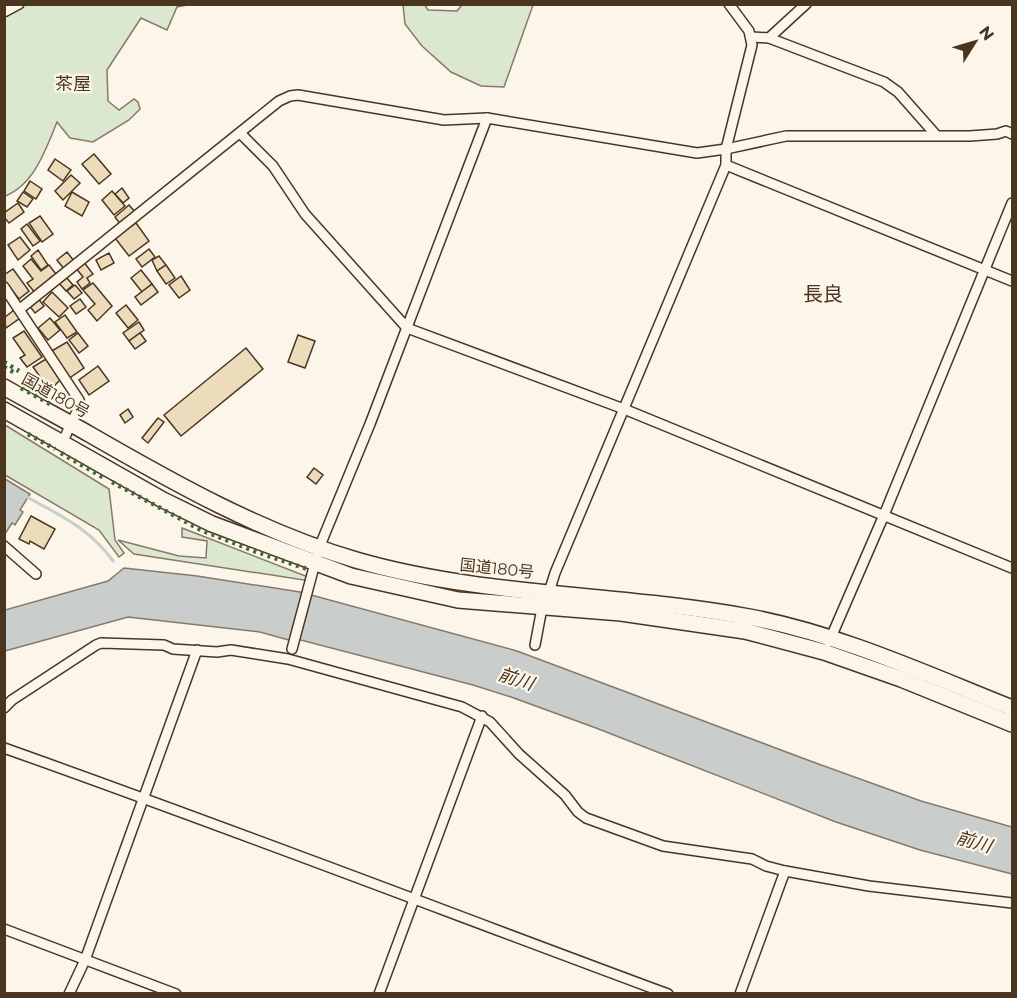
<svg xmlns="http://www.w3.org/2000/svg" width="1017" height="998" viewBox="0 0 1017 998" font-family="Montserrat,'Noto Sans JP',sans-serif">
  <rect width="100%" height="100%" fill="#fbf6e9"/>
  <g fill="#dce7d0" stroke="#887966" stroke-width="1.5">
    <path d="M5,5H187L177,7L167,30L141,18L107,70L108,101L119,110L134,99L138,102L140,109L129,120L93,142L70,138L57,122C46,149 34,185 5,196Z"/>
    <polygon points="403,5 425,5 428,10 457,11 462,5 533,5 504,87 481,86 451,72 422,46 405,24"/>
    <polygon points="5,425 109,489 115,540 124,553 119,557 99,530 5,475"/>
    <polygon points="182,528 308,577 304,580 134,554 118,540 179,556 206,558 207,541 182,537"/>
  </g>
  <g fill="#c9cecd" stroke="#887966" stroke-width="1.5">
    <polygon points="5,479 30,494 20,510 23,512 15,525 12,523 5,534"/>
    <polygon points="124,568 197,576 300,592 517,651 813,762 921,801 1012,827 1012,874 920,850 836,822 596,728 511,697 473,685 297,639 292,641 260,632 128,617 5,651 5,610 108,581"/>
  </g>
  <g fill="none" stroke-linecap="round" stroke-linejoin="round">
    <path stroke="#c9cecd" stroke-width="3" d="M27,497C61,516 89,528 113,561"/>
  </g>
  <g fill="#ecdcbc" stroke="#4a3520" stroke-width="1.5">
    <polygon points="94,154 111,174 99,184 82,164"/>
    <polygon points="55,159 71,170 63,181 48,170"/>
    <polygon points="71,175 80,183 63,200 55,191"/>
    <polygon points="30,181 42,189 36,199 24,191"/>
    <polygon points="122,188 129,198 123,203 115,194"/>
    <polygon points="112,191 125,206 114,215 102,200"/>
    <polygon points="23,192 33,199 27,207 17,201"/>
    <polygon points="72,192 89,202 82,216 65,206"/>
    <polygon points="18,203 24,212 9,223 4,217 4,213"/>
    <polygon points="129,205 136,213 121,225 115,217"/>
    <polygon points="40,216 53,234 42,242 29,223"/>
    <polygon points="136,223 149,241 129,256 115,238"/>
    <polygon points="27,224 40,241 33,246 21,229"/>
    <polygon points="20,237 30,250 18,260 8,245"/>
    <polygon points="149,249 155,257 142,267 136,259"/>
    <polygon points="38,250 48,265 41,270 31,256"/>
    <polygon points="67,252 74,261 64,269 57,260"/>
    <polygon points="109,253 114,263 101,270 96,260"/>
    <polygon points="159,256 166,265 157,271 152,260"/>
    <polygon points="31,259 41,271 49,265 56,274 50,278 53,281 36,294 27,283 33,279 23,266"/>
    <polygon points="83,261 93,274 87,278 90,283 82,289 77,282 83,277 75,267"/>
    <polygon points="166,265 175,278 166,284 157,271"/>
    <polygon points="13,269 29,291 19,299 4,280 4,275"/>
    <polygon points="141,270 152,284 142,292 131,278"/>
    <polygon points="65,276 73,285 66,291 58,282"/>
    <polygon points="181,276 190,290 179,298 169,285"/>
    <polygon points="93,283 112,306 97,321 88,310 95,304 83,290"/>
    <polygon points="152,284 158,292 141,305 135,297"/>
    <polygon points="75,285 82,293 74,299 67,291"/>
    <polygon points="52,292 68,308 59,317 43,302"/>
    <polygon points="37,297 44,306 35,313 28,304"/>
    <polygon points="80,299 86,307 76,314 70,306"/>
    <polygon points="126,305 138,320 128,328 116,313"/>
    <polygon points="14,310 20,318 6,328 4,318"/>
    <polygon points="65,315 77,332 67,338 55,322"/>
    <polygon points="50,318 60,330 48,340 38,328"/>
    <polygon points="139,322 144,330 129,341 123,333"/>
    <polygon points="24,331 42,357 27,367 20,358 25,355 13,338"/>
    <polygon points="78,333 88,346 79,353 69,340"/>
    <polygon points="140,333 146,341 135,349 129,341"/>
    <polygon points="298,335 315,341 305,368 288,362"/>
    <polygon points="67,342 84,368 68,379 50,352"/>
    <polygon points="246,348 263,369 181,436 164,415"/>
    <polygon points="46,359 60,380 52,388 45,384 33,367"/>
    <polygon points="98,366 109,381 89,395 79,380"/>
    <polygon points="128,409 133,417 125,423 120,415"/>
    <polygon points="158,418 164,422 148,443 142,438"/>
    <polygon points="314,468 323,475 316,484 307,477"/>
    <polygon points="31,516 55,529 44,549 30,541 29,544 19,539"/>
  </g>
  <g fill="none" stroke-linecap="round" stroke-linejoin="round">
    <g stroke="#4a3520" stroke-width="12">
      <g id="minor">
        <polyline points="4,12 19,4"/>
        <polyline points="752,37 769,38 884,82 898,92 936,135"/>
        <polyline points="769,38 806,4"/>
        <polyline points="240,133 273,166 305,214 407,328 624,409 1012,568"/>
        <polyline points="726,165 1012,281"/>
        <polyline points="4,287 79,400 80,405 62,443"/>
        <polyline points="20,309 279,101 290,96 298,95 444,120 487,118 697,153 726,149 786,136 970,136 997,134 1006,131 1012,134"/>
        <polyline points="4,546 36,574"/>
        <polyline points="829,642 884,515 1012,203"/>
        <polyline points="535,645 542,608 549,592 555,573 726,165 726,149 752,45 749,31 729,4"/>
        <polyline points="292,649 319,548 370,424 487,118"/>
        <polyline points="4,708 12,700 96,645 101,643 164,645 173,649 217,652 231,650 288,659 462,707 490,722 519,754 565,795 578,812 586,818 663,846 752,859 766,866 785,871 869,886 1012,903"/>
        <path d="M4,748C227,827 447,912 668,994"/>
        <polyline points="4,929 176,994"/>
        <polyline points="69,994 85,960 197,650"/>
        <polyline points="379,994 482,716"/>
        <polyline points="740,994 785,871"/>
      </g>
    </g>
    <g stroke="#4a3520" stroke-width="18">
      <g id="trunk">
        <path d="M4,387C32,403 61,418 89,434C174,483 261,532 356,560C483,597 619,593 749,617C837,633 929,675 1012,708"/>
        <polyline points="4,410 163,500 212,524 351,576 458,600 621,613 745,631 824,652 901,679 1012,724"/>
      </g>
    </g>
    <use href="#minor" stroke="#fbf6e9" stroke-width="9"/>
    <use href="#trunk" stroke="#fbf6e9" stroke-width="15"/>
    <g stroke="#436837" stroke-width="4.5" stroke-dasharray="3 4.5" stroke-linecap="butt">
      <polyline points="4,362 19,371"/>
      <polyline points="4,367 17,374"/>
      <polyline points="21,388 50,404"/>
      <polyline points="28,434 55,449"/>
      <polyline points="61,453 104,478"/>
      <polyline points="112,482 201,530 254,551 307,569"/>
    </g>
  </g>
  <g text-anchor="middle" stroke-width="4.5" stroke-linejoin="round" paint-order="stroke">
    <g font-size="16" fill="#4a3520" stroke="#fbf6e9">
      <text transform="translate(56 395) rotate(29)" y="6">国道180号</text>
      <text transform="translate(497 568) rotate(6)" y="6">国道180号</text>
    </g>
    <g font-size="18" fill="#4a3520" stroke="#fbf6e9">
      <text x="73" y="90">茶屋</text>
    </g>
    <g font-size="18" font-style="italic" fill="#4a3520" stroke="#fbf6e9">
      <text transform="translate(516 679) rotate(18)" y="6">前川</text>
      <text transform="translate(974 842) rotate(16)" y="6">前川</text>
    </g>
    <g font-size="20" fill="#4a3520" stroke="#fbf6e9">
      <text x="823" y="301">長良</text>
    </g>
  </g>
  <rect width="1017" height="998" fill="none" stroke="#4a3520" stroke-width="12"/>
  <g transform="translate(975 42) rotate(53)" stroke="#fbf6e9" stroke-width="4.5" paint-order="stroke">
  <path d="M0-4.5L10 22L0 15L-10 22Z" fill="#4a3520"/>
  <text y="-9" font-size="16" font-weight="bold" text-anchor="middle" fill="#4a3520">N</text>
  </g>
</svg>
